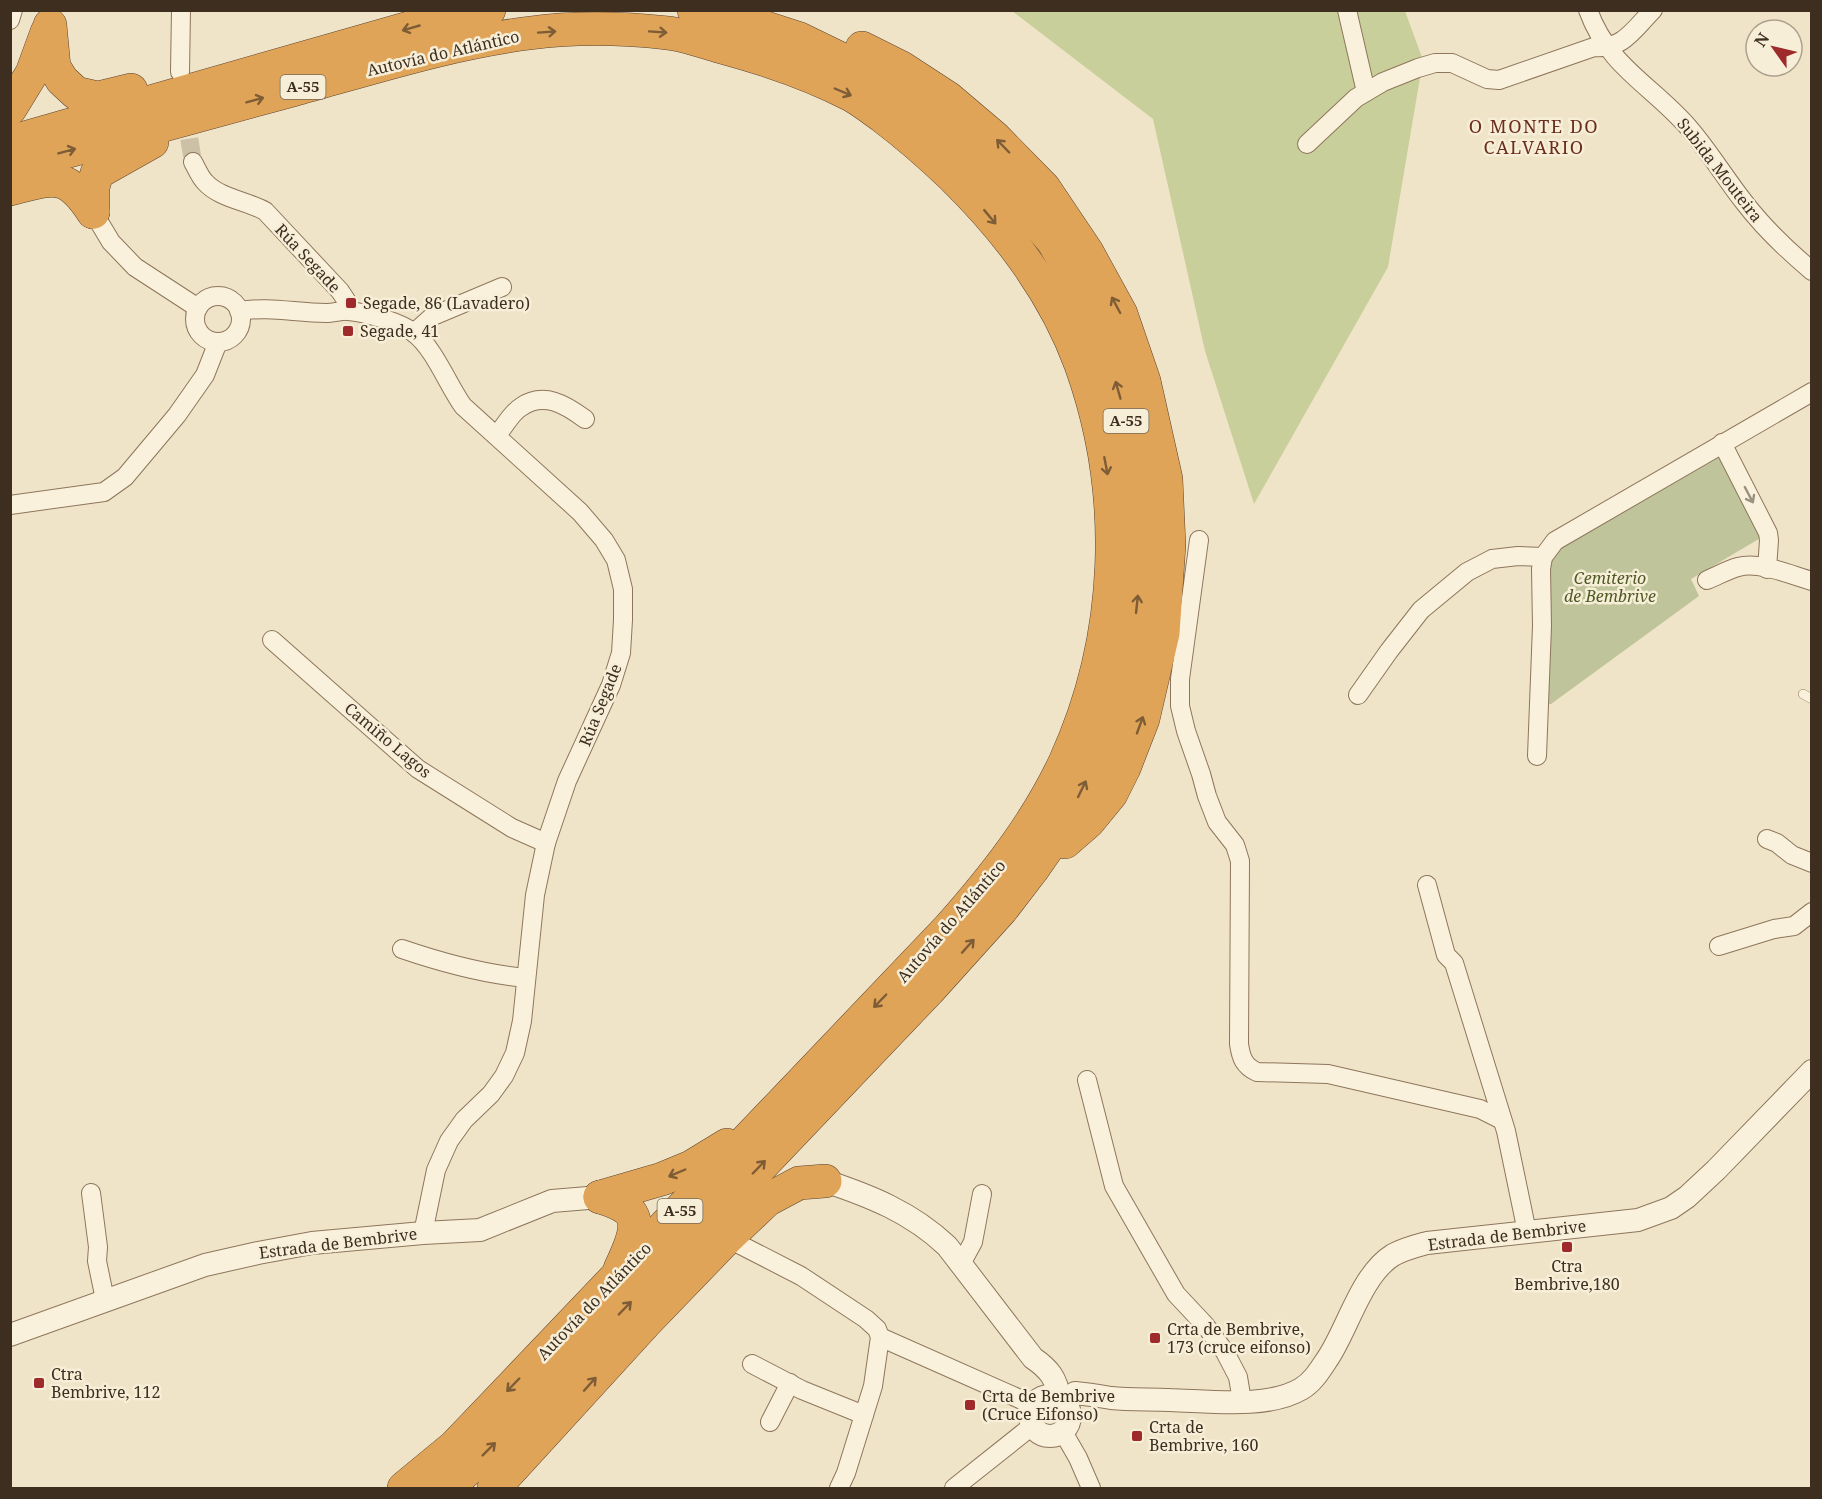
<svg xmlns="http://www.w3.org/2000/svg" width="1822" height="1499" viewBox="0 0 1822 1499" font-family="'Noto Serif',serif">
  <rect width="100%" height="100%" fill="#f0e4c8"/>
  <polygon fill="#c9cf9b" points="1012,11 1405,11 1423,60 1388,267 1254,504 1205,351 1153,119"/>
  <polygon fill="#bfc49a" points="1721,451 1764,536 1691,579 1699,596 1551,704 1544,704 1548,564 1560,545"/>
  <g fill="none" stroke-linecap="round" stroke-linejoin="round">
    <polyline stroke="#ccc0a6" stroke-width="18" stroke-dasharray="18 9" stroke-linecap="butt" points="185,112 193,162"/>
    <g stroke="#8d765c" stroke-width="10">
      <polyline id="service" points="1803,694 1812,699"/>
    </g>
    <g stroke="#8d765c" stroke-width="20">
      <g id="minor">
        <polyline points="1347,10 1366,92"/>
        <path d="M1588,10C1609,68 1652,85 1689,128C1709,151 1725,178 1744,202C1763,227 1787,250 1812,271"/>
        <polyline points="10,20 13,10"/>
        <polyline points="180,72 181,10"/>
        <path d="M1307,144L1356,98L1383,82L1418,68L1435,63H1452L1487,79L1499,80L1594,47C1623,50 1634,29 1653,10"/>
        <path d="M193,162C197,169 200,177 205,182C219,198 247,201 265,211L340,291L346,300L348,311"/>
        <polyline points="93,212 111,242 135,267 198,308"/>
        <circle cx="218" cy="319" r="23"/>
        <path d="M239,311C269,306 296,313 326,313C334,313 342,310 349,311C367,313 400,322 414,333C434,348 448,385 463,406L580,512L604,540L616,560L623,589V620L621,653L611,685L567,781L546,843L535,895L522,1021L515,1053L504,1076L491,1094L464,1120L449,1141L436,1170L423,1233"/>
        <polyline points="414,333 433,316 502,287"/>
        <path d="M497,435C505,426 511,413 521,407C544,391 566,405 585,419"/>
        <polyline points="1722,443 1768,533 1769,540 1767,569"/>
        <polyline points="10,505 104,492 125,477 177,415 205,375 218,342"/>
        <path d="M1199,540L1180,679V706L1186,731L1201,774L1207,796L1217,822L1235,845L1240,861L1239,1044C1241,1058 1244,1066 1257,1072L1328,1074L1480,1109L1502,1120"/>
        <path d="M1707,580C1717,576 1727,570 1738,567C1760,561 1790,575 1812,581"/>
        <polyline points="272,640 418,769 512,828 546,843"/>
        <polyline points="1358,695 1389,651 1421,610 1467,572 1492,559 1518,556 1543,557"/>
        <polyline points="1537,756 1542,626 1541,569 1543,557 1555,541 1812,392"/>
        <polyline points="1767,839 1777,843 1792,855 1812,863"/>
        <polyline points="1427,885 1446,955 1454,963 1506,1131 1527,1232"/>
        <polyline points="1719,946 1774,929 1794,926 1812,912"/>
        <path d="M402,949C443,963 483,974 526,978"/>
        <polyline points="1087,1080 1114,1186 1176,1294 1205,1325 1225,1352 1238,1377 1242,1401"/>
        <polyline points="91,1193 98,1247 97,1261 103,1290 107,1301"/>
        <polyline points="727,1238 801,1276 866,1319 877,1329 880,1337 873,1386 846,1473 839,1488"/>
        <polyline points="961,1264 973,1242 982,1194"/>
        <polyline points="880,1337 1020,1399 1032,1406"/>
        <polyline points="752,1364 802,1390 864,1415"/>
        <polyline points="770,1422 790,1383"/>
        <polyline points="1063,1432 1078,1458 1091,1488"/>
        <polyline points="954,1488 1032,1426"/>
      </g>
    </g>
    <g stroke="#8d765c" stroke-width="24">
      <g id="tertiary">
        <path d="M825,1181C870,1196 911,1212 947,1246L1033,1358C1049,1369 1057,1379 1059,1398"/>
        <polyline points="10,1335 205,1265 258,1253 312,1243 423,1233 480,1230 552,1201 600,1197"/>
        <circle cx="1050" cy="1416" r="20"/>
        <path d="M1064,1401L1075,1393C1087,1394 1099,1396 1111,1398C1130,1400 1151,1399 1170,1400C1208,1401 1267,1409 1301,1389C1313,1382 1320,1370 1328,1358C1348,1328 1361,1275 1393,1255C1404,1249 1416,1246 1427,1243L1638,1220L1671,1208L1687,1197L1716,1170L1812,1071"/>
      </g>
    </g>
    <g stroke="#5b4430" stroke-width="34">
      <g id="motorway">
        <polyline points="50,25 54,67 62,80 76,93 98,98 131,90"/>
        <polyline points="862,48 902,68 948,98 994,137 1044,188 1087,252 1121,314 1144,381 1166,479 1169,545 1163,633 1143,719 1124,768 1111,794 1088,822 1065,842"/>
        <polyline points="10,109 32,73 47,32"/>
        <polyline points="10,142 426,23 489,10"/>
        <path d="M10,167C106,141 201,115 296,89C373,68 450,43 530,33C575,27 622,28 668,33C686,35 704,42 722,47C766,59 811,74 851,95C862,101 872,109 882,116C907,135 929,154 952,176C1006,229 1055,293 1081,365C1127,493 1122,638 1065,762C1036,824 994,877 949,928L455,1446L404,1488"/>
        <path d="M10,189C54,178 66,171 93,212"/>
        <polyline points="93,212 93,187 97,173 152,142"/>
        <polyline points="600,1197 662,1179 691,1167 727,1145"/>
        <path d="M600,1197C610,1200 619,1203 627,1209C644,1223 627,1253 620,1269"/>
        <polyline points="446,1488 473,1465 540,1398 929,990 1002,909 1032,870 1059,831 1080,794 1112,720 1124,680 1131,644 1137,610 1144,537 1138,479 1123,409 1108,353 1080,289 1053,241 991,171 935,121 872,74 800,39 733,17 694,10"/>
        <polyline points="494,1488 645,1323 727,1238 767,1200 799,1183 825,1181"/>
      </g>
    </g>
    <use href="#service" stroke="#faf1dc" stroke-width="9"/>
    <use href="#minor" stroke="#faf1dc" stroke-width="18"/>
    <use href="#tertiary" stroke="#faf1dc" stroke-width="22"/>
    <use href="#motorway" stroke="#e0a458" stroke-width="33"/>
  </g>
  <defs><path id="oneway-shaft" d="M-6 0H5M1.5-3L5.5 0L1.5 3" fill="none" stroke-width="1.6" stroke-linecap="round" stroke-linejoin="round" transform="scale(1.5)"/></defs>
  <g stroke="#7e5d36">
    <use href="#oneway-shaft" transform="translate(411 28) rotate(164)"/>
    <use href="#oneway-shaft" transform="translate(547 32) rotate(-4)"/>
    <use href="#oneway-shaft" transform="translate(658 32) rotate(4)"/>
    <use href="#oneway-shaft" transform="translate(843 92) rotate(23)"/>
    <use href="#oneway-shaft" transform="translate(255 100) rotate(-15)"/>
    <use href="#oneway-shaft" transform="translate(1003 146) rotate(-134)"/>
    <use href="#oneway-shaft" transform="translate(67 151) rotate(-15)"/>
    <use href="#oneway-shaft" transform="translate(990 217) rotate(50)"/>
    <use href="#oneway-shaft" transform="translate(1116 305) rotate(-118)"/>
    <use href="#oneway-shaft" transform="translate(1118 390) rotate(-106)"/>
    <use href="#oneway-shaft" transform="translate(1106 466) rotate(79)"/>
    <use href="#oneway-shaft" transform="translate(1137 604) rotate(-84)"/>
    <use href="#oneway-shaft" transform="translate(1140 725) rotate(-70)"/>
    <use href="#oneway-shaft" transform="translate(1082 789) rotate(-64)"/>
    <use href="#oneway-shaft" transform="translate(968 946) rotate(-48)"/>
    <use href="#oneway-shaft" transform="translate(880 1001) rotate(134)"/>
    <use href="#oneway-shaft" transform="translate(759 1167) rotate(-46)"/>
    <use href="#oneway-shaft" transform="translate(677 1173) rotate(157)"/>
    <use href="#oneway-shaft" transform="translate(625 1308) rotate(-46)"/>
    <use href="#oneway-shaft" transform="translate(590 1384) rotate(-48)"/>
    <use href="#oneway-shaft" transform="translate(513 1385) rotate(134)"/>
    <use href="#oneway-shaft" transform="translate(489 1449) rotate(-45)"/>
  </g>
  <use stroke="#9c907e" href="#oneway-shaft" transform="translate(1749 495) rotate(62)"/>
  <g fill="#9e2a2b" stroke="#f7eed8" stroke-width="2">
    <rect x="345" y="297" width="12" height="12" rx="3"/>
    <rect x="342" y="325" width="12" height="12" rx="3"/>
    <rect x="1561" y="1241" width="12" height="12" rx="3"/>
    <rect x="1149" y="1332" width="12" height="12" rx="3"/>
    <rect x="33" y="1377" width="12" height="12" rx="3"/>
    <rect x="964" y="1399" width="12" height="12" rx="3"/>
    <rect x="1131" y="1430" width="12" height="12" rx="3"/>
  </g>
  <g text-anchor="middle" stroke-width="5" stroke-linejoin="round" paint-order="stroke">
    <g fill="#f7eed8" stroke="#756857" stroke-width="1.5">
      <rect x="280.5" y="75" width="45" height="24" rx="4.5"/>
      <rect x="1103.5" y="409" width="45" height="24" rx="4.5"/>
      <rect x="657.5" y="1199" width="45" height="24" rx="4.5"/>
    </g>
    <g font-size="15" font-weight="bold" fill="#3d2e20">
      <text x="303" y="92">A-55</text>
      <text x="1126" y="426">A-55</text>
      <text x="680" y="1216">A-55</text>
    </g>
    <g font-size="16" fill="#3d2e20" stroke="#f7eed8">
      <text transform="translate(443 53) rotate(-13)" y="6">Autovía do Atlántico</text>
      <text transform="translate(1720 170) rotate(52)" y="6">Subida Mouteira</text>
      <text transform="translate(308 258) rotate(47)" y="6">Rúa Segade</text>
      <text transform="translate(600 705) rotate(-68)" y="6">Rúa Segade</text>
      <text transform="translate(388 740) rotate(40)" y="6">Camiño Lagos</text>
      <text transform="translate(951 921) rotate(-49)" y="6">Autovía do Atlántico</text>
      <text transform="translate(1507 1235) rotate(-7)" y="6">Estrada de Bembrive</text>
      <text transform="translate(338 1243) rotate(-7)" y="6">Estrada de Bembrive</text>
      <text transform="translate(594 1301) rotate(-46)" y="6">Autovía do Atlántico</text>
    </g>
    <g font-size="16" fill="#3d2e20" stroke="#f7eed8" text-anchor="start">
      <text x="363" y="309">Segade, 86 (Lavadero)</text>
      <text x="360" y="337">Segade, 41</text>
      <text x="1567" y="1272" text-anchor="middle">Ctra<tspan x="1567" dy="18">Bembrive,180</tspan></text>
      <text x="1167" y="1335">Crta de Bembrive,<tspan x="1167" dy="18">173 (cruce eifonso)</tspan></text>
      <text x="51" y="1380">Ctra<tspan x="51" dy="18">Bembrive, 112</tspan></text>
      <text x="982" y="1402">Crta de Bembrive<tspan x="982" dy="18">(Cruce Eifonso)</tspan></text>
      <text x="1149" y="1433">Crta de<tspan x="1149" dy="18">Bembrive, 160</tspan></text>
    </g>
    <g font-size="16" font-style="italic" fill="#4d5a26" stroke="#f7eed8">
      <text x="1610" y="584">Cemiterio<tspan x="1610" dy="18">de Bembrive</tspan></text>
    </g>
    <g font-size="18" letter-spacing="1.5" fill="#6b2e1e" stroke="#f7eed8">
      <text x="1534" y="133">O MONTE DO<tspan x="1534" dy="21">CALVARIO</tspan></text>
    </g>
  </g>
  <rect width="1822" height="1499" fill="none" stroke="#3d2e20" stroke-width="24"/>
  <g transform="translate(1774 48) rotate(304)"><circle r="28" fill="#f7eed8" stroke="#ada18e" stroke-width="1.5"/>
  <path d="M0-4.5L10 22L0 15L-10 22Z" fill="#9e2a2b"/>
  <text y="-9" font-size="16" font-weight="bold" text-anchor="middle" fill="#3d2e20">N</text>
  </g>
</svg>
